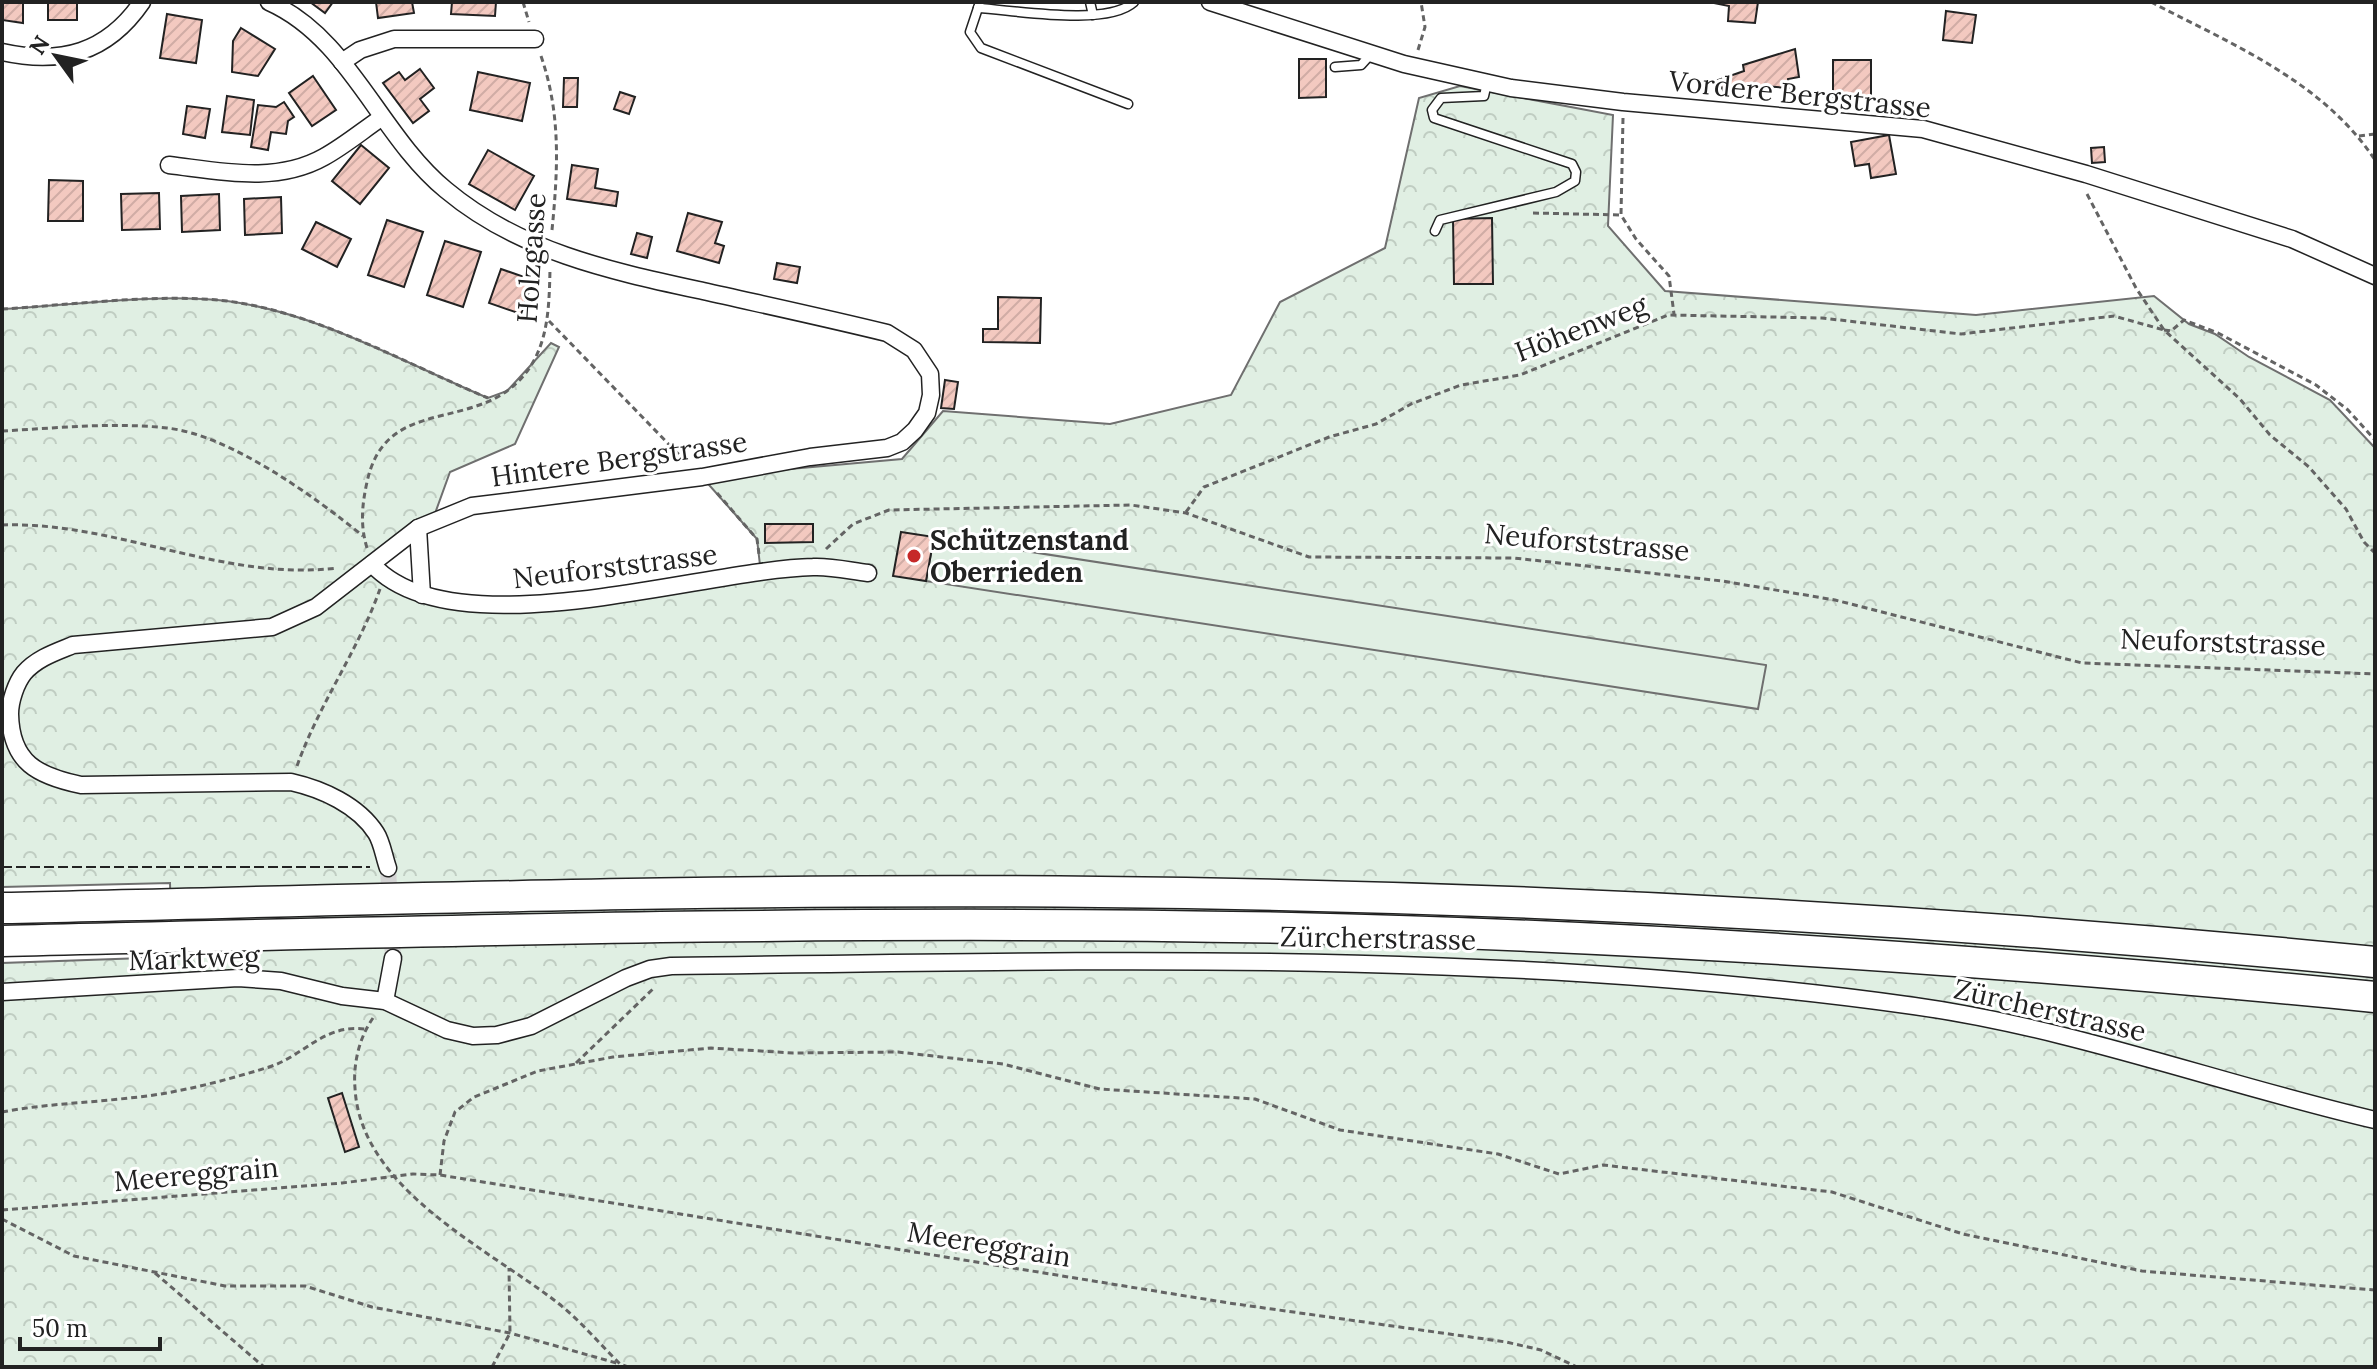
<svg xmlns="http://www.w3.org/2000/svg" width="2377" height="1369" viewBox="0 0 2377 1369" font-family="Lora,serif">
  <defs>
    <pattern id="forest-crowns" width="20" height="18" patternUnits="userSpaceOnUse" patternTransform="scale(2)"><rect width="20" height="18" fill="#e0efe3"/><path d="M2 6a3 3 0 1 1 6 0M12 15a3 3 0 1 1 6 0" fill="none" stroke="#c0cdc2"/></pattern>
    <pattern id="building-hatch" width="6" height="6" patternUnits="userSpaceOnUse" patternTransform="scale(2)"><rect width="6" height="6" fill="#f3c9c0"/><path d="M-1 1l2-2M0 6l6-6M5 7l2-2" fill="none" stroke="#d0aca5"/></pattern>
  </defs>
  <rect width="100%" height="100%" fill="#fff"/>
  <path fill="url(#forest-crowns)" stroke="#6f6f6f" stroke-width="2" d="M1460,86L1613,115L1608,226L1665,291L1976,315L2154,296L2189,324L2215,334L2249,357L2330,400L2375,448V1367H2V963L172,957L170,883L2,887V309C72,305 158,293 227,301C319,313 404,363 488,398L507,391L551,343L559,347L515,444L450,472L433,519L372,564L384,577L483,606L761,574L757,539L702,477L902,459L943,411L1110,424L1231,395L1280,302L1385,248L1419,98Z"/>
  <polygon fill="#e0efe3" stroke="#6f6f6f" stroke-width="2" points="934,537 1766,665 1766,666 1758,709 926,581"/>
  <g fill="url(#building-hatch)" stroke="#222" stroke-width="2">
    <polygon points="2,2 23,2 23,23 2,20"/>
    <polygon points="48,2 93,2 77,2 77,20 48,20"/>
    <polygon points="310,2 333,2 325,13"/>
    <polygon points="376,2 412,2 414,13 378,18"/>
    <polygon points="452,2 496,2 495,16 451,14"/>
    <polygon points="1709,2 1758,2 1755,23 1728,21 1729,6"/>
    <polygon points="1946,11 1976,15 1972,43 1943,40"/>
    <polygon points="167,14 202,20 196,63 160,58"/>
    <polygon points="241,28 275,49 258,76 232,72 233,41"/>
    <polygon points="1795,49 1799,77 1788,79 1789,88 1747,85 1726,96 1718,80 1744,71 1743,65"/>
    <polygon points="1299,59 1326,59 1326,97 1299,98"/>
    <rect x="1833" y="60" width="38" height="37"/>
    <polygon points="420,69 434,88 420,99 429,111 413,123 383,83 399,72 405,80"/>
    <polygon points="478,72 530,83 522,121 470,110"/>
    <polygon points="313,76 336,110 312,126 289,93"/>
    <polygon points="564,78 578,78 577,107 563,107"/>
    <polygon points="620,92 635,97 629,114 614,109"/>
    <polygon points="227,96 254,100 250,135 222,132"/>
    <polygon points="284,102 294,117 288,121 286,134 271,132 268,150 251,147 258,105 276,107"/>
    <polygon points="187,106 210,109 205,138 183,134"/>
    <polygon points="1889,135 1896,174 1871,178 1869,164 1855,166 1851,142"/>
    <polygon points="361,145 389,168 360,204 332,181"/>
    <polygon points="2104,147 2105,162 2092,163 2091,148"/>
    <polygon points="488,150 534,176 515,210 469,184"/>
    <polygon points="572,165 598,169 595,188 618,192 616,206 567,199"/>
    <polygon points="49,180 83,181 83,221 48,221"/>
    <polygon points="159,193 160,229 122,230 121,194"/>
    <polygon points="219,194 220,230 182,232 181,196"/>
    <polygon points="281,197 282,233 245,235 244,199"/>
    <polygon points="688,213 722,222 715,243 724,246 719,263 677,251"/>
    <polygon points="1492,218 1493,284 1454,284 1453,219"/>
    <polygon points="387,220 423,232 404,287 368,275"/>
    <polygon points="316,222 351,239 337,267 302,249"/>
    <polygon points="637,233 652,237 647,258 631,254"/>
    <polygon points="445,241 481,252 463,307 427,295"/>
    <polygon points="777,263 800,267 797,283 774,279"/>
    <polygon points="501,269 533,280 521,314 489,303"/>
    <polygon points="998,297 1041,298 1040,343 983,342 983,329 998,329"/>
    <polygon points="945,380 958,382 954,409 941,408"/>
    <polygon points="765,524 813,524 813,542 765,543"/>
    <polygon points="901,532 934,537 926,581 893,576"/>
    <polygon points="342,1093 359,1147 345,1152 328,1098"/>
  </g>
  <g fill="none" stroke-linecap="round" stroke-linejoin="round">
    <polyline stroke="#d3d3d3" stroke-width="16" stroke-dasharray="16 8" stroke-linecap="butt" points="388,868 393,958"/>
    <g stroke="#222" stroke-width="11">
      <g id="lane">
        <polyline points="980,2 970,32 981,48 1128,104"/>
        <polyline points="1090,2 1093,15"/>
        <path d="M978,8C1014,10 1107,27 1134,2"/>
        <polyline points="1335,67 1361,65 1371,54"/>
        <polyline points="1435,231 1440,220 1556,192 1575,181 1576,172 1572,164 1434,118 1432,110 1441,98 1484,96 1487,83"/>
      </g>
    </g>
    <g stroke="#222" stroke-width="19">
      <g id="street">
        <path d="M269,2C350,38 379,135 446,190C520,252 611,271 703,291C765,305 826,318 887,333L914,350L930,374L931,395L927,413L915,430L902,442L887,448L810,457L702,477L472,506L418,528L316,607L272,627L73,645C56,652 37,658 24,673C16,683 10,701 10,714C11,763 38,776 81,785L291,782C322,789 358,805 376,833C382,842 384,857 388,868"/>
        <polyline points="1210,2 1404,64 1511,88 1623,102 1923,129 2086,174 2292,239 2375,276"/>
        <path d="M2,52C61,65 107,53 142,2"/>
        <polyline points="342,62 360,50 394,39 535,39"/>
        <path d="M169,165C220,171 276,184 324,157C344,146 362,131 381,118"/>
        <polyline points="418,528 422,595"/>
        <path d="M372,564C452,653 706,569 813,567C831,566 851,571 868,573"/>
        <path d="M2,992L238,978L281,981L342,996L385,1001L447,1030L473,1036L497,1035L531,1026L626,978L650,969L671,966C1086,961 1502,948 1914,1006C2071,1028 2221,1084 2375,1120"/>
        <polyline points="385,1001 393,958"/>
      </g>
    </g>
    <g stroke="#222" stroke-width="33">
      <g id="highway">
        <path d="M2,908C368,900 734,888 1100,892C1526,896 1951,920 2375,962"/>
        <path d="M2,941C432,931 861,919 1291,928C1653,936 2015,962 2375,997"/>
      </g>
    </g>
    <g stroke="#646464" stroke-width="3" stroke-dasharray="6 4" stroke-linecap="butt">
      <polyline points="523,2 529,22"/>
      <path d="M2151,2C2231,44 2323,81 2375,160"/>
      <polyline points="1418,50 1425,27 1421,2"/>
      <path d="M541,56C561,114 558,169 552,230"/>
      <polyline points="1623,118 1621,215 1636,239 1669,276 1674,314"/>
      <polyline points="2359,136 2375,134"/>
      <polyline points="2087,194 2136,288 2164,330 2240,399 2270,435 2309,467 2346,509 2364,542 2375,553"/>
      <polyline points="1533,213 1621,215"/>
      <path d="M2,309C72,305 158,293 227,301C319,313 404,363 488,398"/>
      <polyline points="549,321 686,462"/>
      <polyline points="2164,330 2171,331 2184,320 2218,333 2316,385 2348,410 2375,440"/>
      <path d="M2,431C57,428 113,422 167,428C230,435 315,497 363,536"/>
      <polyline points="717,493 757,539 759,554"/>
      <polyline points="1186,512 1204,487 1329,437 1376,424 1411,404 1461,385 1520,375 1668,315 1822,318 1961,334 2114,316 2164,330"/>
      <path d="M2,525C115,521 224,582 337,568"/>
      <path d="M367,548C360,525 362,505 367,482C384,403 456,427 507,391C548,361 549,315 550,269"/>
      <polyline points="826,549 853,524 889,510 1131,505 1186,513 1309,557 1514,558 1722,581 1835,600 2082,663 2375,674"/>
      <path d="M297,766C319,704 358,651 380,589"/>
      <path d="M373,1018C359,1038 353,1064 355,1088C360,1187 483,1246 554,1300C578,1318 599,1343 620,1364L628,1367"/>
      <polyline points="576,1063 654,988"/>
      <path d="M2,1112C44,1104 86,1103 129,1098C175,1094 223,1081 266,1068C304,1057 322,1024 365,1029"/>
      <polyline points="440,1175 444,1141 455,1112 474,1097 538,1071 613,1057 711,1048 793,1053 898,1052 1003,1064 1100,1089 1255,1099 1340,1130 1498,1154 1559,1174 1603,1165 1832,1192 1963,1234 2142,1271 2375,1290"/>
      <polyline points="2,1210 342,1183 413,1174 440,1175 1229,1303 1506,1342 1541,1350 1577,1367"/>
      <polyline points="2,1219 74,1256 225,1286 305,1286 372,1307 510,1333 620,1364"/>
      <polyline points="155,1273 264,1367"/>
      <polyline points="492,1367 510,1333 509,1268"/>
    </g>
    <use href="#lane" stroke="#fff" stroke-width="8"/>
    <use href="#street" stroke="#fff" stroke-width="16"/>
    <use href="#highway" stroke="#fff" stroke-width="30"/>
    <polyline stroke="#222" stroke-width="2" stroke-dasharray="10 4" stroke-linecap="butt" points="2,867 370,867"/>
  </g>
  <circle fill="#c62828" stroke="#fff" stroke-width="3" cx="914" cy="556" r="8"/>
  <g text-anchor="middle" stroke-width="6" stroke-linejoin="round" paint-order="stroke">
    <g font-size="28" fill="#222" stroke="#fff">
      <text transform="translate(1800 94) rotate(6)" y="10">Vordere Bergstrasse</text>
      <text transform="translate(531 258) rotate(-86)" y="10">Holzgasse</text>
      <text transform="translate(1581 328) rotate(-21)" y="10">Höhenweg</text>
      <text transform="translate(619 459) rotate(-8)" y="10">Hintere Bergstrasse</text>
      <text transform="translate(1587 542) rotate(5)" y="10">Neuforststrasse</text>
      <text transform="translate(615 566) rotate(-7)" y="10">Neuforststrasse</text>
      <text transform="translate(2223 642) rotate(2)" y="10">Neuforststrasse</text>
      <text transform="translate(1378 938) rotate(1)" y="10">Zürcherstrasse</text>
      <text transform="translate(194 958) rotate(-2)" y="10">Marktweg</text>
      <text transform="translate(2050 1010) rotate(13)" y="10">Zürcherstrasse</text>
      <text transform="translate(196 1174) rotate(-5)" y="10">Meereggrain</text>
      <text transform="translate(989 1244) rotate(9)" y="10">Meereggrain</text>
    </g>
    <g font-size="28" font-weight="bold" fill="#222" stroke="#fff" text-anchor="start">
      <text x="930" y="550">Schützenstand<tspan x="930" dy="32">Oberrieden</tspan></text>
    </g>
  </g>
  <rect width="2377" height="1369" fill="none" stroke="#222222" stroke-width="8"/>
  <g transform="translate(56 56) rotate(303)" stroke="#ffffff" stroke-width="6" paint-order="stroke">
  <path d="M0-6L14 30L0 20L-14 30Z" fill="#222222"/>
  <text y="-12" font-size="22" font-weight="bold" text-anchor="middle" fill="#222222">N</text>
  </g>
  <path d="M20 1337v12h140v-12" fill="none" stroke="#222222" stroke-width="4"/>
  <text x="32" y="1337" font-size="24" fill="#222222" stroke="#ffffff" stroke-width="6" paint-order="stroke">50 m</text>
</svg>
